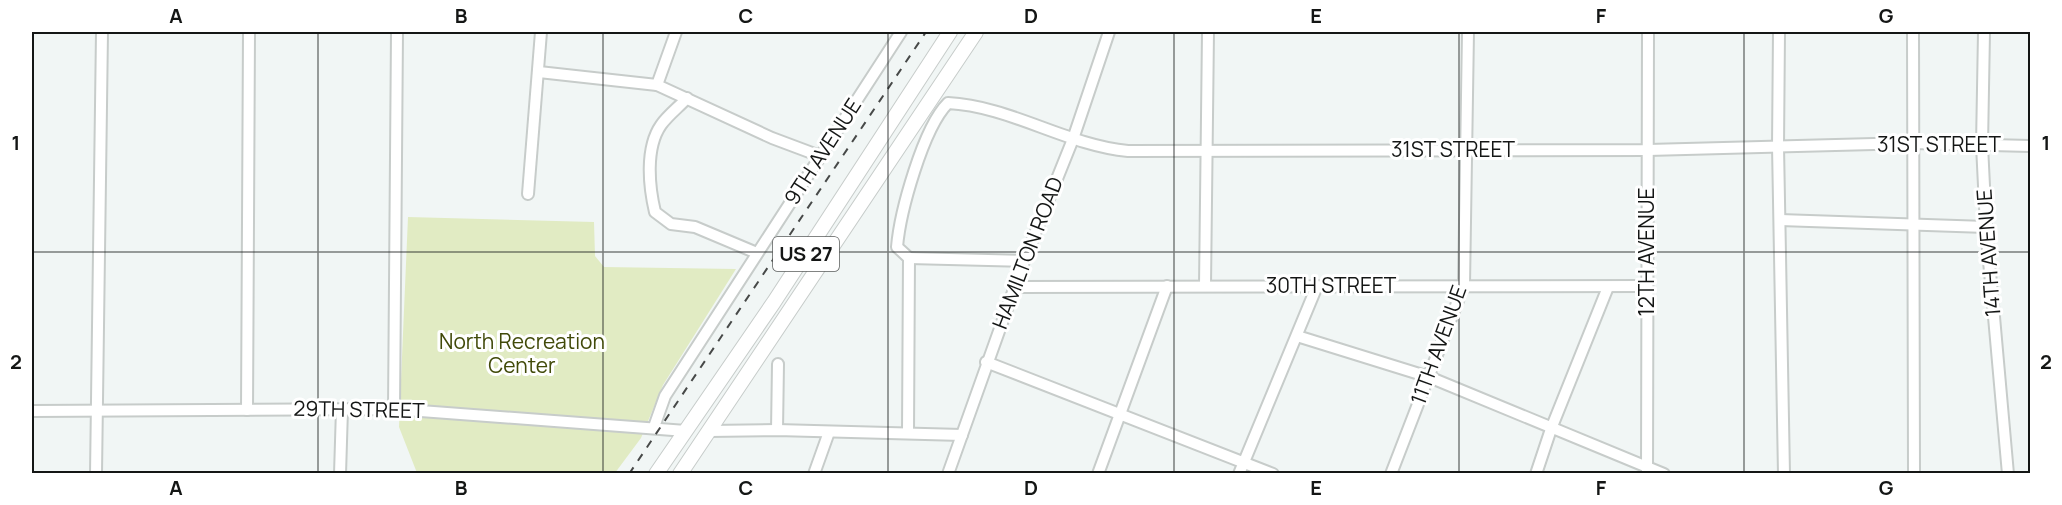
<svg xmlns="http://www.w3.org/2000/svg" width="2062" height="505" viewBox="0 0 2062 505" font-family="Manrope,sans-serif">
  <rect width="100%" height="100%" fill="#f1f6f5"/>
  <polygon fill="#e1ebc3" points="408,217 594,222 595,256 604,267 736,269 663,385 641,438 615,473 417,473 399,427"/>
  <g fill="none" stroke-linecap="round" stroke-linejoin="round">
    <g stroke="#c7ccca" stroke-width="14">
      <g id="minor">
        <polyline points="1779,32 1778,146 1784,474"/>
        <polyline points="1913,32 1914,474"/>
        <polyline points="1984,32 1982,145 1986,227 2008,474"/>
        <polyline points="539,72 657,85 772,138 820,156"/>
        <polyline points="657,85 676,32"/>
        <path d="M687,98C679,107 668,115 661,125C645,148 649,187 655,212L671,224L695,227L757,253"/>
        <polyline points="528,194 541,32"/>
        <polyline points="1780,220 1986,227"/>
        <polyline points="909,258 1024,261"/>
        <polyline points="1205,286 1208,32"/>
        <polyline points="1015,287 1647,286"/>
        <polyline points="1297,336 1429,377 1664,474"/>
        <polyline points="986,362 1273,474"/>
        <polyline points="394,409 397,32"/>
        <polyline points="247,410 249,32"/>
        <polyline points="32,411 394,409 686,431"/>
        <polyline points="654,427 665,396 901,32"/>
        <polyline points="777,430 778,364"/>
        <polyline points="709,431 777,430 962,435"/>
        <path d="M908,432L909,258L897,247C900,212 923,128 948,103C1010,106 1066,145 1128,151L1648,150L1912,143L2030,146"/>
        <polyline points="96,474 102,32"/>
        <polyline points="340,474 342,409"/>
        <polyline points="814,474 829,432"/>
        <polyline points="948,474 1024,261 1073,139 1109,32"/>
        <polyline points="1098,474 1167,286"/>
        <polyline points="1239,474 1317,286"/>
        <polyline points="1391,474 1464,285 1468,32"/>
        <polyline points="1536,474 1551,429 1608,287"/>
        <polyline points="1647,474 1648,32"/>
      </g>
    </g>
    <g stroke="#c7ccca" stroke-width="16">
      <g id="major">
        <polyline points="656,474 774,302 950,32"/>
        <polyline points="680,474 976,32"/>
      </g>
    </g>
    <use href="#minor" stroke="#fff" stroke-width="10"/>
    <use href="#major" stroke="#fff" stroke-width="14"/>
    <polyline stroke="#474948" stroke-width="2" stroke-dasharray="8 8" stroke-linecap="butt" points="629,474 926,32"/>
  </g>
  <path fill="none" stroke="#141615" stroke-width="1.5" stroke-opacity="0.55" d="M318,32V474M603,32V474M888,32V474M1174,32V474M1459,32V474M1744,32V474M32,252H2030"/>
  <g text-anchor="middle" stroke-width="6" stroke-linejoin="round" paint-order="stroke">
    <rect fill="#fff" stroke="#5a5c5b" stroke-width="1.5" x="773" y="237" width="66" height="34" rx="4.5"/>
    <g font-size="20" font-weight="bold" fill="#141615">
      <text x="806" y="261">US 27</text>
    </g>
    <g font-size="21" fill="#141615" stroke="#fff">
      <text x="1939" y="152">31ST STREET</text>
      <text x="1453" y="157">31ST STREET</text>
      <text transform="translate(823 152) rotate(-57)" y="7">9TH AVENUE</text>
      <text transform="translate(1647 252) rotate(-90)" y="7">12TH AVENUE</text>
      <text transform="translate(1028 253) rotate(-69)" y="7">HAMILTON ROAD</text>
      <text transform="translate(1989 253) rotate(-94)" y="7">14TH AVENUE</text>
      <text x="1331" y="293">30TH STREET</text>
      <text transform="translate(1439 345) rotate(-70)" y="7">11TH AVENUE</text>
      <text transform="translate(359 410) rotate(1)" y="7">29TH STREET</text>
    </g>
    <g font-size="21" fill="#414a09" stroke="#fff">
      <text x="522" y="349">North Recreation<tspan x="522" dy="24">Center</tspan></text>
    </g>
  </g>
  <rect width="2062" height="505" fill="none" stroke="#ffffff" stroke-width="66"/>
  <rect x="33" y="33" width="1996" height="439" fill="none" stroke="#141615" stroke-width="2"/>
  <g font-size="20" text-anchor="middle" font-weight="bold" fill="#141615">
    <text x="176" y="23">A</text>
    <text x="461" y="23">B</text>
    <text x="746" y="23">C</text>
    <text x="1031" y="23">D</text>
    <text x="1316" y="23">E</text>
    <text x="1601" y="23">F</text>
    <text x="1886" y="23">G</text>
    <text x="16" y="150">1</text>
    <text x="2046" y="150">1</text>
    <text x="16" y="369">2</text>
    <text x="2046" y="369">2</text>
    <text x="176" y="495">A</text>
    <text x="461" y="495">B</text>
    <text x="746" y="495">C</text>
    <text x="1031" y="495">D</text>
    <text x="1316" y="495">E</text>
    <text x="1601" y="495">F</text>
    <text x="1886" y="495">G</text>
  </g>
</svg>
